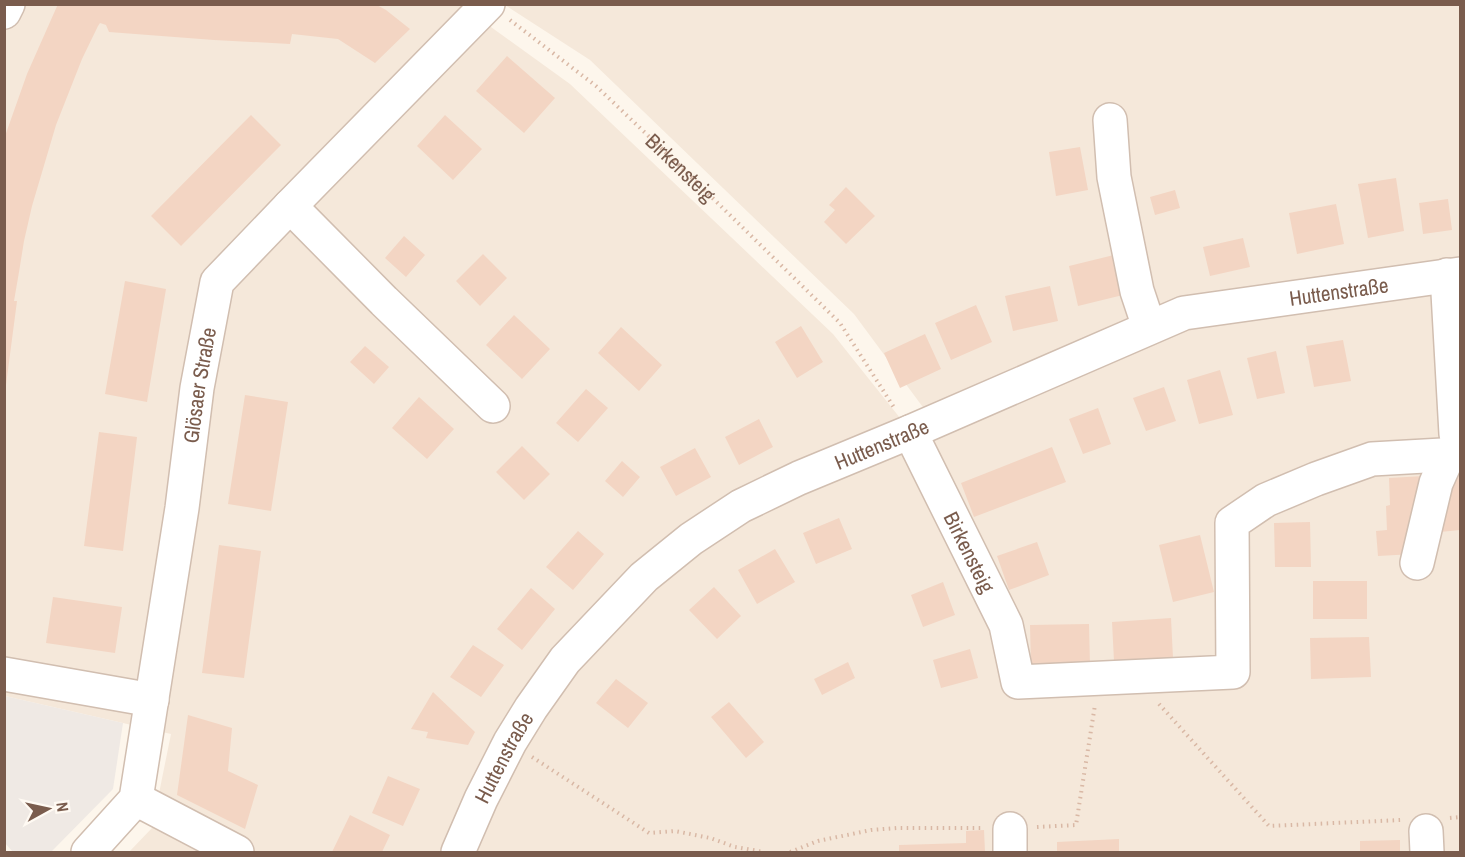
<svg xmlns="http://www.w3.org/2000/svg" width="1465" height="857" viewBox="0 0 1465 857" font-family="'Archivo Narrow',sans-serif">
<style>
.residential{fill:#f5e8da}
.industrial{fill:#efe9e4}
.building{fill:#f3d5c3}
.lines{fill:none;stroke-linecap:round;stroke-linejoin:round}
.minor-casing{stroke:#d1beb0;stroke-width:36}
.path{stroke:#d9b8a5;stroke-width:4;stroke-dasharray:1.5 4.5;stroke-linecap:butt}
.minor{stroke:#fff;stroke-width:33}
.labels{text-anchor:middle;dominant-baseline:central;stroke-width:4.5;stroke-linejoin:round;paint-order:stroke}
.street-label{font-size:21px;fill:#7a5c4d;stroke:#fffaf3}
</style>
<rect width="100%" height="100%" fill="#fdf6ec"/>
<path class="residential" d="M5 5H470L466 9 570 84 833 334 916 438 1187 328 1460 289V852H129L152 828 171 734 5 696Z
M505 5H1460V258L1180 297 925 410 854 314 590 60Z"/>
<path class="industrial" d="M5 696 123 723 113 789 51 852H13L5 843Z"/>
<path class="building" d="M58 4H375L386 10 410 29 375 63 338 39 292 34 290 44 214 40 109 32 106 25 100 23 98 26 82 59 56 125 32 206 24 241 19 272 14 301H17L6 385H4V139L27 74Z
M507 56 555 98 524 133 476 91Z
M251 115 281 145 181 246 151 216Z
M445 115 482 149 453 180 417 146Z
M1080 147 1088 190 1056 196 1049 152Z
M1396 178 1404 231 1368 238 1358 184Z
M846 187 875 216 846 244 824 222 835 210 829 205Z
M1175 190 1180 208 1155 215 1150 197Z
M1448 199 1452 230 1423 234 1419 203Z
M1336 204 1344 244 1297 254 1289 213Z
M404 236 425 255 406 277 385 258Z
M1243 238 1250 267 1210 276 1203 247Z
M483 254 507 278 480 306 456 281Z
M1118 254 1127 294 1078 306 1069 266Z
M125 281 166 289 147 402 105 394Z
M1050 286 1058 321 1013 331 1005 296Z
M976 305 992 342 951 360 935 323Z
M514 315 550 349 522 379 486 345Z
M801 326 823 362 797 378 775 342Z
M621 327 662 365 639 391 598 353Z
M925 334 941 369 900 388 884 353Z
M1343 340 1351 381 1314 387 1306 346Z
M365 346 389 367 374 384 350 362Z
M1276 351 1285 393 1257 399 1247 358Z
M1220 370 1233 415 1199 424 1187 380Z
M1164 387 1176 421 1146 431 1133 398Z
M586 389 608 408 578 442 556 423Z
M245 395 288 402 271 511 228 504Z
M419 397 454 429 427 459 392 428Z
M1098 408 1111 444 1083 454 1069 419Z
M759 419 773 447 739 465 725 437Z
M99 432 137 437 123 551 84 546Z
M522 446 550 474 524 500 496 472Z
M1052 447 1066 482 974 517 961 483Z
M695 448 711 477 676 496 660 467Z
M622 461 640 477 623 497 605 481Z
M1460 468V530L1440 532 1442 511 1447 510 1446 499H1450L1449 490H1452V479Z
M1424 476 1414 554 1378 556 1376 531 1387 530 1386 506 1390 505 1389 478Z
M839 518 852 549 816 564 803 533Z
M1310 522 1311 567H1275L1274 523Z
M578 531 604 554 573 590 546 567Z
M1200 535 1214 592 1173 602 1159 545Z
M1037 542 1049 575 1009 590 997 556Z
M219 545 261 551 244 678 202 673Z
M775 549 795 582 757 604 738 570Z
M1313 581H1367V619H1313Z
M943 582 955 615 923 627 911 595Z
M714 587 741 616 717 639 689 610Z
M531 588 555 609 522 650 497 629Z
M53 597 122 607 115 653 46 643Z
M1171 618 1173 658 1114 661 1112 622Z
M1089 624 1090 666 1031 667 1030 625Z
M1369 637 1371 677 1311 679 1310 638Z
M473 645 504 665 481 697 450 677Z
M970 649 978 678 941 688 933 660Z
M848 662 855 678 822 695 814 679Z
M616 679 648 703 628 728 596 703Z
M433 692 475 732 468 745 426 738 428 732 411 729Z
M729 702 764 742 746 758 711 717Z
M188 715 232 728 228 771 258 785 245 829 177 795Z
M388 776 420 789 403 826 372 813Z
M350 815 390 835 382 852H332Z
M984 830 985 852H899V845L966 843V831Z
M1119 839V852H1057V842Z
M1400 840V852H1360V841Z"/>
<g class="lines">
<defs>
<g id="minor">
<path d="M4 12 8 4"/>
<path d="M1110 120 1114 177 1137 291 1149 327"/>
<path d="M290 206 384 301 493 406"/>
<path d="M1447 275 1456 434"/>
<path id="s2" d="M910 432 1006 625 1018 682 1233 672 1232 523 1266 500 1316 479 1372 459 1460 454"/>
<path d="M1417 563 1436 483 1449 454"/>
<path d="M4 674 152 700"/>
<path d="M136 799 237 852"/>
<path d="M1010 829V852"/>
<path d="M1426 831 1427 852"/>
<path id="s3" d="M88 852 136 799 182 508 197 388 217 282 290 206 488 4"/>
<path id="s4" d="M458 852 481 799 510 742 531 708 565 660 644 577 691 539 741 506 799 478 910 432 1184 313 1460 274"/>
</g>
</defs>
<use href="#minor" class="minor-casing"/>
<g class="path">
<path id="s1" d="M510 20 596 86 682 168 840 323 895 409"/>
<path d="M1159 704 1269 826 1401 820"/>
<path d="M532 757 649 833 675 831 710 838 735 847 764 852"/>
<path d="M1450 818 1460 817"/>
<path d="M1037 827 1076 825 1095 705"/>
<path d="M790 852 818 841 871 830 897 828H984"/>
</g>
<use href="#minor" class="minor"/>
</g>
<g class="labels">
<g class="street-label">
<text stroke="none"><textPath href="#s1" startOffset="226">Birkensteig</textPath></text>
<text stroke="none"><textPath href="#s4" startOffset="1095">Huttenstraße</textPath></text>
<text stroke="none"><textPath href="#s3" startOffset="490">Glösaer Straße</textPath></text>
<text stroke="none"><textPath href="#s4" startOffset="609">Huttenstraße</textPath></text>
<text stroke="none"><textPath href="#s2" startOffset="134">Birkensteig</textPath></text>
<text stroke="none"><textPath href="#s4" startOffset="105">Huttenstraße</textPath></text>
</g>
</g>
<rect width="1465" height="857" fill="none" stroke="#7a5c4d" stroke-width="12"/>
<g transform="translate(48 809) rotate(82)" stroke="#fffaf3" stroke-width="4.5" paint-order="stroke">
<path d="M0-4.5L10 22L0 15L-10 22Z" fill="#7a5c4d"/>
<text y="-9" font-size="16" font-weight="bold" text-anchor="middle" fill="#7a5c4d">N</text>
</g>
</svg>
